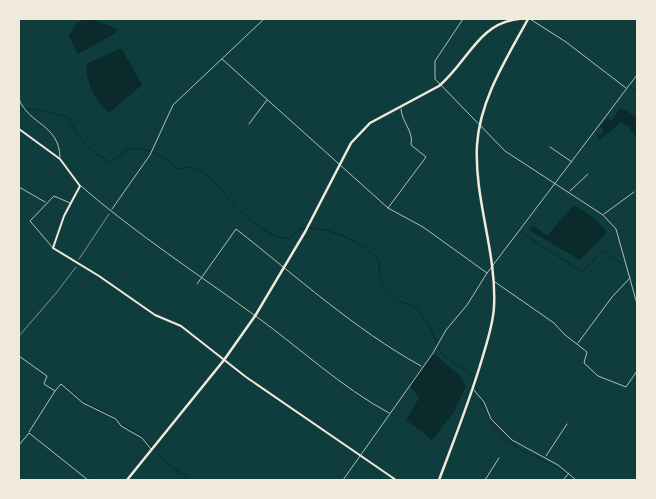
<svg xmlns="http://www.w3.org/2000/svg" width="656" height="499" viewBox="0 0 656 499" font-family="Helvetica,sans-serif">
<style>
.water{fill:#0a2a2b}
.lines{fill:none;stroke-linecap:round;stroke-linejoin:round}
.stream{stroke:#0a2a2b;stroke-width:1}
.path{stroke:#f1e9da;stroke-width:0.5}
.minor{stroke:#b8beb3;stroke-width:1}
.secondary{stroke:#f1e9da;stroke-width:2}
.primary{stroke:#f1e9da;stroke-width:2.5}
.trunk{stroke:#f1e9da;stroke-width:2.5}
</style>
<rect width="100%" height="100%" fill="#0f3d3e"/>
<path class="water" d="M85 19H92L118 29 114 34 78 54 69 36 77 23Z
M119 49H122L142 85 109 113C94 99 87 85 86 64Z
M621 108 637 117V139L629 127 621 122 600 140 595 133 600 135 604 130 600 127 607 118 611 121Z
M576 206 595 219 607 232 580 260 529 230 533 225 547 236 571 208Z
M433 353 460 376 466 386 454 412 432 440 406 420 419 398 409 385Z"/>
<g class="lines">
<path class="stream" d="M631 87 637 91
M19 110 34 109 68 117C77 136 91 154 111 162 116 159 122 152 127 150 145 143 165 159 179 169 182 168 187 167 190 167 206 168 226 197 237 208 250 221 271 238 290 239 293 235 297 230 302 229 324 224 368 244 380 262L379 275 382 283 401 302 413 305 417 309 429 326 442 354 470 374 474 381
M522 233 582 272 602 251 623 264
M62 381 84 402 118 419 125 426 140 435 167 463 190 480
M475 384C484 412 497 438 524 451 543 461 557 464 573 480
M88 478 91 480"/>
<path class="path" d="M79 259 109 214
M19 336 57 292 76 267"/>
<path class="minor" d="M463 19 435 61V79L505 151 603 215 616 229 637 304
M530 19 566 42 626 88
M222 59 388 208 423 227 487 273
M19 99C29 125 59 124 60 157
M249 124 267 100
M550 147 572 162
M81 186C136 234 198 274 257 317 301 349 341 387 389 413
M19 187 45 202
M570 191 588 174
M388 208 426 157 411 145C414 131 402 123 401 109
M112 209 150 155 173 105 264 19
M604 214 634 192
M53 248 30 221 54 196 70 203
M495 282 554 323 564 334 587 352 584 363 598 376 626 387 637 371
M197 284 236 229C296 276 354 329 421 366
M578 343 612 297 630 278
M19 356 47 376 44 384 55 391 61 384 83 403 116 419 121 426 142 438 151 449
M474 390 484 402 491 419 512 440 558 465 576 480
M29 432 55 391
M19 445 29 433 88 480
M546 456 567 424
M343 480 433 353 446 330 467 305 487 273 637 75
M485 480 499 458
M563 480 569 473"/>
<path class="secondary" d="M19 129 60 159 80 186 64 216 53 248 99 276 155 315 181 326 246 377 396 480"/>
<path class="primary" d="M127 480 224 360 255 316 305 232 351 143 370 123 439 86C468 62 478 23 519 19"/>
<path class="trunk" d="M439 480C454 440 470 400 482 359 487 342 493 325 494 307 497 253 474 199 477 145 480 99 507 58 528 19"/>
</g>
<rect width="656" height="499" fill="none" stroke="#f1e9da" stroke-width="40"/>
</svg>
